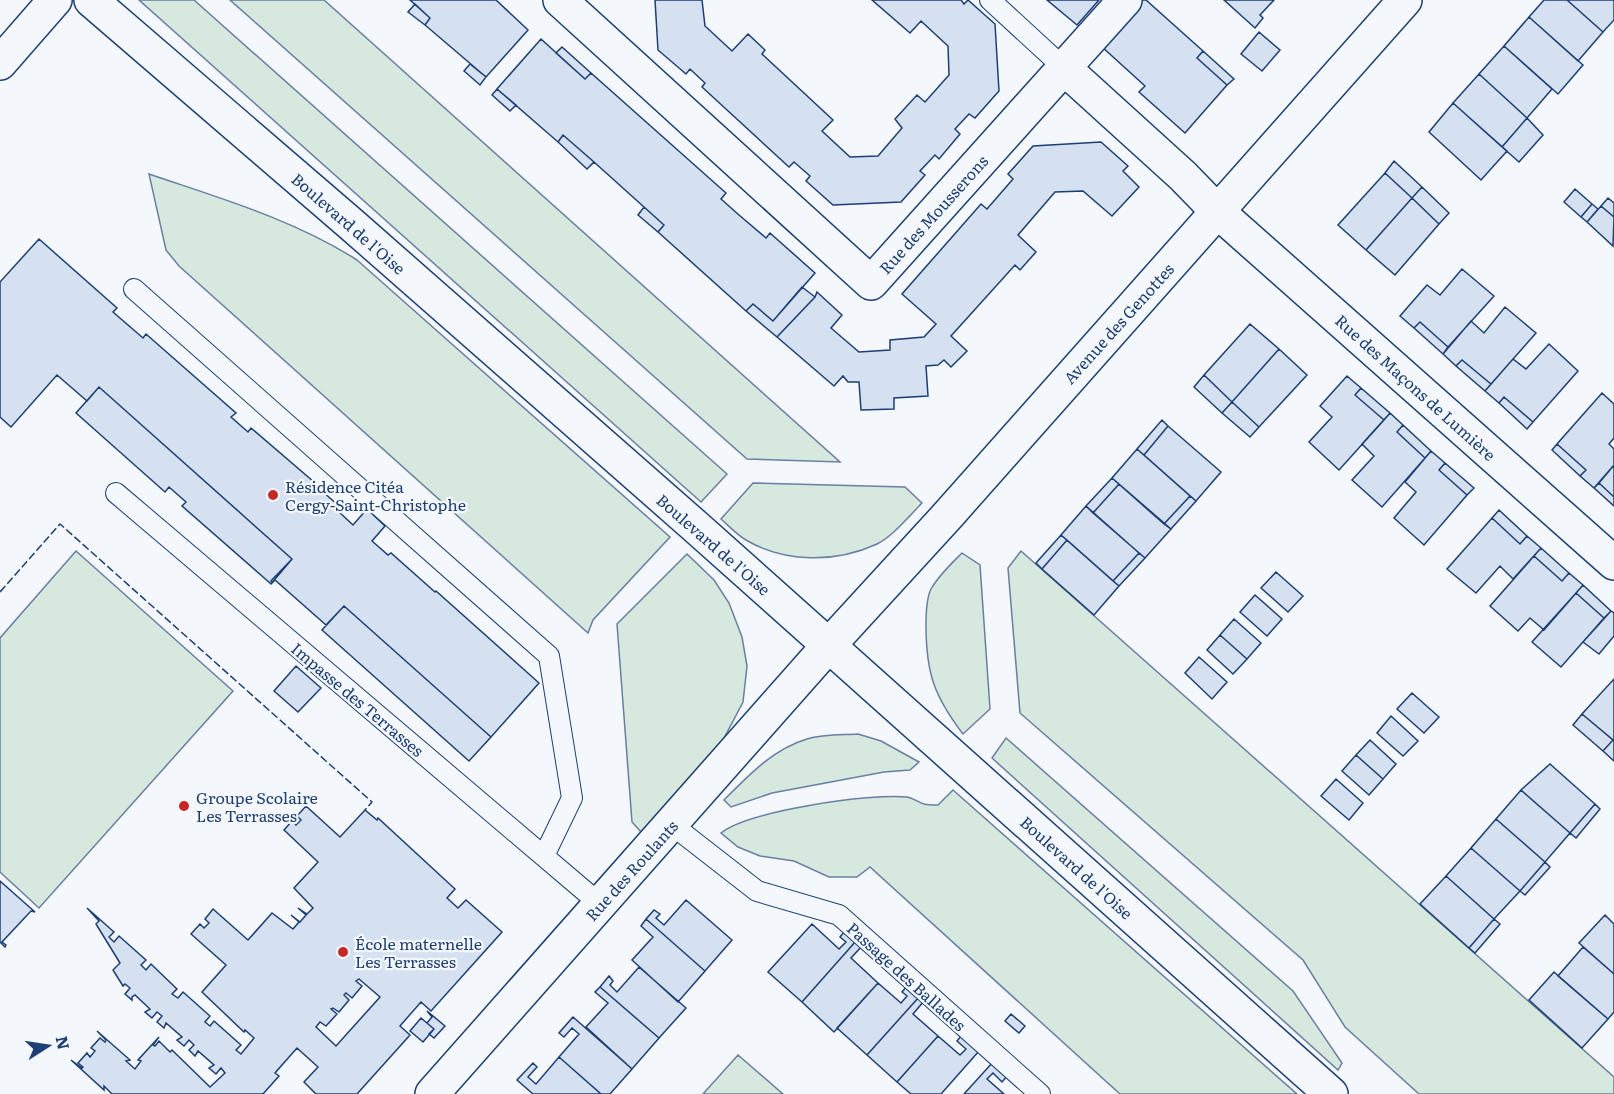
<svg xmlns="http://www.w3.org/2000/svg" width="1614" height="1094" viewBox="0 0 1614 1094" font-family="Literata,serif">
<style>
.green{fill:#d7e8df;stroke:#687fa3;stroke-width:1.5}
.building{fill:#d5e0f0;stroke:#1d3f73;stroke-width:1.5;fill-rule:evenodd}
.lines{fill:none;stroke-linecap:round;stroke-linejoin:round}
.service-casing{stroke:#1d3f73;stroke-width:22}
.minor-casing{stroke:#1d3f73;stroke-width:36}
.tertiary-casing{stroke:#1d3f73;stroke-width:36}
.secondary-casing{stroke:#1d3f73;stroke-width:36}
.service{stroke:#f4f7fb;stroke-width:20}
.minor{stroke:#f4f7fb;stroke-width:33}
.tertiary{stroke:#f4f7fb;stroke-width:33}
.secondary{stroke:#f4f7fb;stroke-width:33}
.fence{stroke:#1d3f73;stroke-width:1.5;stroke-dasharray:8 3;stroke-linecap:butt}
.poi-dot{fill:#c62828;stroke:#f4f7fb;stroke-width:2}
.labels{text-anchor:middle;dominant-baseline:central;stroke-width:4.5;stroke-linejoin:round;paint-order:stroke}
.street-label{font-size:16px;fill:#1d3f73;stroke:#f4f7fb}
.poi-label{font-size:16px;fill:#1d3f73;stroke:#f4f7fb;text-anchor:start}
</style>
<rect width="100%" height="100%" fill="#f4f7fb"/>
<path class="green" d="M139 0H194L727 474 701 502Z
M230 0H324L840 462 747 459Z
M149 174C219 198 293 219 357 260L670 537 593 620 588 633 179 266 166 250Z
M753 483 905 487 922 503C910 515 892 537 877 544 836 563 785 563 746 540 737 535 729 526 721 519Z
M76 551 233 691 39 908 0 872V638Z
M1021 551 1614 1077V1094H1419L1345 1027 1303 960 1020 713 1008 568Z
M962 553 980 565 990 709 963 734C934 696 926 673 926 625 926 614 926 599 931 589 939 575 951 564 962 553Z
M687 554 714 580 729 603 742 637 747 666 743 702 723 740 642 833 632 822 617 624Z
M858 734 881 741 919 762 910 770 884 772 772 793 731 807 724 800C748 776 773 749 807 739 823 734 841 735 858 734Z
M1006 738 1293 991 1342 1063 1338 1070 992 758Z
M953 790 1297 1094H1120L870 867 857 877H829L794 861 760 856 738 847 721 833C748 811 871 793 907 797 913 798 918 802 924 804 928 805 934 805 938 805Z
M738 1055 783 1094H703Z"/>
<path class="building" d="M410 0H496L528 30 486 77 425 25 430 18Z
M655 0H702L705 26 732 51 748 34 765 50 762 54 833 120 822 131 850 157 878 156 902 128 895 119 917 95 925 102 949 75 948 46 921 21 910 33 872 0H961L964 4 968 0 995 24 999 91 975 118 969 114 955 129 960 134 939 159 935 155 920 171 925 175 901 202 833 205 806 181 810 176 794 162 789 167 702 87 705 83 690 69 686 74 658 50Z
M1047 0H1099L1077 25Z
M1142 0H1146L1203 51 1197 58 1227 85 1185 133 1139 92 1145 86 1101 46Z
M1224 0H1274L1260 15 1263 18 1255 28Z
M1544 0H1567L1603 32 1578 61 1529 17Z
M1567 0H1614V20L1603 32Z
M415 4 430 18 425 25 408 12Z
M1529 17 1583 65 1558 94 1504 46Z
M1259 32 1280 50 1262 71 1241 54Z
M541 39 585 79 591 73 726 193 721 199 739 215 766 238 770 233 815 273 773 321 753 304 746 311 658 232 664 225 594 162 563 135 558 142 497 89Z
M1504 46 1552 89 1527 118 1479 74Z
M562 47 591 73 585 79 556 53Z
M1203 51 1234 79 1227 85 1197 58Z
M470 64 486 77 480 85 464 71Z
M1479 74 1527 118 1502 147 1453 103Z
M497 89 516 105 510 111 492 95Z
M1453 103 1507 151 1481 180 1429 132Z
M1527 118 1543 135 1519 162 1502 147Z
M563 135 594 162 587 169 558 142Z
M1101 142 1128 166 1123 171 1139 187 1112 216 1083 191 1055 192 1018 235 1036 252 1020 270 1015 265 951 336 967 351 951 367 944 360 938 365 926 366 928 396 894 398V409L861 410 859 382H848L843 376 834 386 777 337 815 297 817 292 842 315 831 328 859 352 890 350V340L924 337 936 324 902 294 981 204 987 209 1013 179 1008 174 1033 146Z
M1394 161 1422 187 1412 198 1385 173Z
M1385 173 1412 198 1366 250 1338 225Z
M1422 187 1449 213 1439 224 1412 198Z
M1575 189 1592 204 1581 217 1564 202Z
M1412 198 1439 224 1395 275 1366 250Z
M1608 198 1614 203V217L1601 206Z
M1592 204 1598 209 1587 222 1581 217Z
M1601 206 1614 217 1613 246 1587 222Z
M644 207 664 225 658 232 638 215Z
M39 239 117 308 113 312 143 338 146 334 236 413 231 417 248 432 251 428 314 482 313 483 340 507 337 510 353 525 367 509 385 526 372 541 388 555 391 553 435 592 436 591 539 683 491 737 344 606 326 625 275 580 272 583 271 581 292 559 99 387 87 401 57 375 11 427 0 417V282Z
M1462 269 1494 296 1448 347 1420 322 1414 328 1400 316 1427 285 1440 295Z
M802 287 815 297 777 337 746 311 753 304 773 321Z
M1505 307 1536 333 1491 384 1462 360 1456 366 1443 354 1471 321 1484 333Z
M1420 322 1448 347 1443 354 1414 328Z
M1250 324 1279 349 1232 402 1204 375Z
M1549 344 1578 371 1533 422 1504 397 1499 403 1485 391 1513 359 1526 369Z
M1279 349 1307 375 1259 427 1232 402Z
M1462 360 1491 384 1485 391 1456 366Z
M1204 375 1232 402 1222 413 1194 387Z
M1347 376 1361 388 1355 395 1384 420 1339 470 1309 442 1332 417 1320 406Z
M99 387 292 559 271 584 182 506 186 502 169 487 165 492 76 413Z
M1361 388 1390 413 1384 420 1355 395Z
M1602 393 1614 404V438L1609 444 1614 449V465L1594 488 1580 476 1586 470 1557 444Z
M1504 397 1533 422 1527 429 1499 403Z
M1232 402 1259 427 1250 437 1222 413Z
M1390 413 1403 425 1397 432 1425 458 1382 507 1352 480 1374 456 1362 444Z
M1162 420 1168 426 1144 455 1137 449Z
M1403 425 1431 451 1425 458 1397 432Z
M1168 426 1221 472 1196 501 1144 455Z
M1557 444 1586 470 1580 476 1552 450Z
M1137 449 1190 496 1164 524 1112 478Z
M1431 451 1445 463 1439 470 1467 495 1424 545 1394 518 1416 492 1405 482Z
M1445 463 1474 488 1467 495 1439 470Z
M1614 465V497L1599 483Z
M1112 478 1119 484 1093 513 1086 506Z
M1599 483 1614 497V506L1594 488Z
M1119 484 1171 529 1145 558 1093 513Z
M1190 496 1196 501 1171 529 1164 524Z
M1086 506 1139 553 1113 581 1061 535Z
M1499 510 1527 536 1520 544 1492 518Z
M1492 518 1520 544 1527 536 1541 548 1513 579 1500 566 1476 593 1447 569Z
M1061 535 1067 540 1042 569 1036 563Z
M1067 540 1119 586 1094 615 1042 569Z
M1541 548 1569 573 1562 581 1534 556Z
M1139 553 1145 558 1119 586 1113 581Z
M1534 556 1562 581 1569 573 1583 585 1544 630 1530 618 1518 631 1490 606Z
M1276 572 1303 596 1288 612 1261 588Z
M1583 585 1611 611 1604 618 1576 593Z
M1576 593 1604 618 1561 667 1532 642Z
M1255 595 1282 619 1267 636 1240 612Z
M344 606 491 737 469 761 322 630Z
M1611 611 1614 613V636L1599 654 1583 642Z
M1234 619 1261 643 1247 659 1220 635Z
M1220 635 1247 659 1233 674 1207 650Z
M1199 657 1227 682 1212 699 1185 673Z
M296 666 321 688 298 712 274 691Z
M1614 679V740H1613L1582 714Z
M1412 693 1439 717 1424 733 1397 709Z
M1582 714 1613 740 1603 751 1573 725Z
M1391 716 1418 741 1403 756 1377 733Z
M1370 740 1396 764 1383 779 1356 755Z
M1613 740 1614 741V761L1603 751Z
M1356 755 1383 779 1369 795 1342 771Z
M1550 764 1595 804 1570 833 1521 790Z
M1336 779 1363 803 1349 820 1321 796Z
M1521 790 1570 833 1545 862 1496 819Z
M1595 804 1600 809 1576 838 1570 833Z
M306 806 340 837 365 810 377 820 378 818 455 889 447 898 458 908 466 900 502 932 431 1011 421 1002 400 1026 410 1035 357 1094H316L304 1082 318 1067 297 1048 275 1073 279 1076 263 1094H112L104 1086V1090L71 1060 82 1068 83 1067 78 1063 87 1053 90 1057 95 1051 91 1048 100 1038 105 1042 106 1040 97 1031 130 1060 126 1061 135 1069 141 1061 138 1060 159 1037 153 1045 155 1046 159 1041 170 1052 172 1050 210 1087 225 1073 221 1068 216 1074 209 1068 214 1065 198 1051 195 1056 189 1050 194 1045 189 1040 184 1046 177 1040 182 1037 166 1023 164 1028 157 1022 162 1016 157 1012 152 1018 145 1012 150 1009 135 995 132 997V1000L125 994 130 988 125 984 123 986 113 970 120 963 96 924 99 921 87 908 114 932 109 937 114 942 119 936 146 960 141 965 146 970 151 964 177 989 172 994 178 998 183 992 210 1016 205 1022 210 1026 214 1021 241 1045 236 1050 241 1054 254 1038 245 1030 244 1032 202 992 226 965 191 934 200 924 204 928 209 923 205 919 213 909 248 940 272 913 293 929 299 922 291 915 300 922 306 915 298 908 307 914 313 908 294 888 318 862 284 830 292 821 296 825 301 820 297 816ZM359 979 380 997 336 1046 316 1027 320 1022 326 1026 337 1014 331 1009 333 1008 339 1012 349 1000 344 995 346 993 352 998 362 986 356 981Z
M1496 819 1545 862 1520 891 1471 848Z
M1471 848 1520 891 1494 919 1446 876Z
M1545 862 1550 867 1525 895 1520 891Z
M1446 876 1494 919 1469 948 1420 904Z
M0 881 35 912 31 911 2 942 6 945 5 947 0 942Z
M686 900 732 940 705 971 646 919 654 910 660 914 656 918 664 925Z
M1605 915 1614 924V974L1579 943Z
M646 919 705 971 678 1002 632 960 653 937 641 926Z
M1494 919 1500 924 1475 953 1469 948Z
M812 924 839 949 846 942 840 937 845 931 856 941 802 1002 768 972Z
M856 941 862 946 851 958 878 983 834 1032 802 1002Z
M1583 947 1614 974V1012L1608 1019 1558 976Z
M639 967 686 1008 659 1038 600 987 609 976 613 981 610 985 617 992Z
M1554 972 1608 1019 1582 1048 1529 1000Z
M878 983 901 1003 907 996 902 992 907 986 919 997 867 1055 837 1028Z
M600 987 659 1038 632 1069 586 1027 608 1003 595 992Z
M919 997 924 1001 913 1014 938 1036 897 1082 867 1055Z
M427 1011 445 1026 434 1038 429 1034 434 1029 427 1023 432 1017Z
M1011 1014 1025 1026 1019 1033 1005 1021Z
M573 1017 632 1069 610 1094H601L559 1057 579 1034 572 1028 564 1037 559 1033Z
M421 1018 434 1029 423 1042 410 1031Z
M962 1035 979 1051 941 1094H911L897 1082 938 1036 960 1055 966 1049 957 1041Z
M559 1057 601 1094H533L517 1080 533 1063 537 1067 528 1077 536 1084Z
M993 1062 1008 1075 1002 1082 993 1073 987 1079 1004 1094H964Z"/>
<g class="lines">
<defs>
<path id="service" d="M990 0 1064 68
M134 289 549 656 572 798 544 856
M116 493 600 904
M671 824 757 891 839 915 1040 1094"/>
<path id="minor" d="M560 0 871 283 1064 68 1183 176 1217 211 1614 563
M0 63 55 0
M1064 68 1125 0
M432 1094 829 645"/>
<path id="tertiary" d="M829 645 949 514 1405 0"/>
<path id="secondary" d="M91 0 351 224 696 527 1331 1094"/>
</defs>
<use href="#service" class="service-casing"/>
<use href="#minor" class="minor-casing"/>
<use href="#tertiary" class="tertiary-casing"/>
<use href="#secondary" class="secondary-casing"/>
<use href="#service" class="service"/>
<use href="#minor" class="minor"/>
<use href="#tertiary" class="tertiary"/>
<use href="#secondary" class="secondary"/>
<path class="fence" d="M0 592 60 524 372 802 365 810"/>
</g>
<g class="poi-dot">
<circle cx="273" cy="495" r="6"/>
<circle cx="184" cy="806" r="6"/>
<circle cx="343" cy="952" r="6"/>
</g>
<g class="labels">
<g class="street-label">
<text transform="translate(933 214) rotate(-48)">Rue des Mousserons</text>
<text transform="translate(349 223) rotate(41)">Boulevard de l'Oise</text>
<text transform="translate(1118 323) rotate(-48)">Avenue des Genottes</text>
<text transform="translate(1416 387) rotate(42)">Rue des Maçons de Lumière</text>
<text transform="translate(714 544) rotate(41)">Boulevard de l'Oise</text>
<text transform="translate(358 699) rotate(40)">Impasse des Terrasses</text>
<text transform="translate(1077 867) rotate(42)">Boulevard de l'Oise</text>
<text transform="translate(631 870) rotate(-48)">Rue des Roulants</text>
<text transform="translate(907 976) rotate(42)">Passage des Ballades</text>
</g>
<g class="poi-label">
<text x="285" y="486">Résidence Citéa<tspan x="285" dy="18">Cergy-Saint-Christophe</tspan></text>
<text x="196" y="797">Groupe Scolaire<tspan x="196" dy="18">Les Terrasses</tspan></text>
<text x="355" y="943">École maternelle<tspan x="355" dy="18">Les Terrasses</tspan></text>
</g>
</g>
<g transform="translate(48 1046) rotate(78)" stroke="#f4f7fb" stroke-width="4.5" paint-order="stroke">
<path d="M0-4.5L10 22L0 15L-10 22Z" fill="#1d3f73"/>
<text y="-9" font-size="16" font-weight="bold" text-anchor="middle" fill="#1d3f73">N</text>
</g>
</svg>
